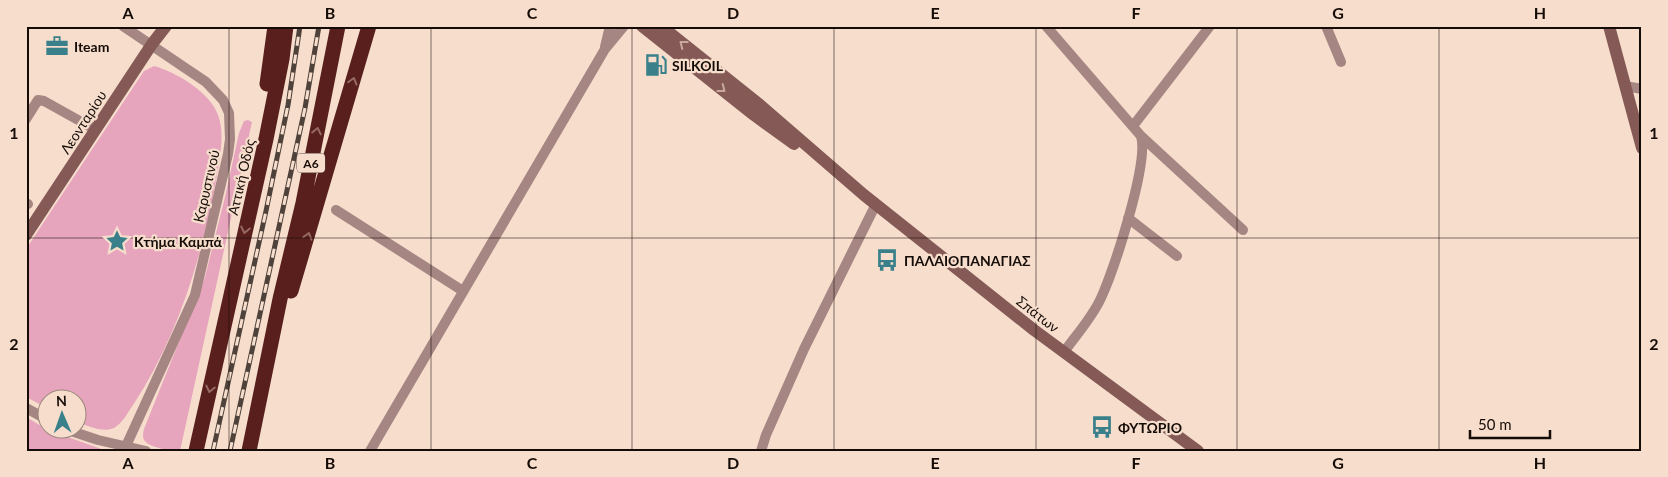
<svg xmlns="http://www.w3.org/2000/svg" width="1668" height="477" viewBox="0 0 1668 477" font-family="Lato,sans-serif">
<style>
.green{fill:#e7a5bd}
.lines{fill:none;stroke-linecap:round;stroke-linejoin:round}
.street{stroke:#a58683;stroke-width:10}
.secondary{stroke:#855a56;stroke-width:12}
.highway{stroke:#581f1c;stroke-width:15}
.rail-casing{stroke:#4f423a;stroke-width:5}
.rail{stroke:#f6ddcc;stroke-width:3;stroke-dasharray:9;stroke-linecap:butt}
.oneway{stroke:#c9a99d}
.oneway2{stroke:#976b62}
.grid{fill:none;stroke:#150c07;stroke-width:1;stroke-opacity:0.55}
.labels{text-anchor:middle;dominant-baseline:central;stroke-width:4.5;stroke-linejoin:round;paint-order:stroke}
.shield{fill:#f6ddcc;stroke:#584b42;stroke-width:1}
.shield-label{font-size:12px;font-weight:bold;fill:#150c07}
.poi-label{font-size:14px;font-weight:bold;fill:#150c07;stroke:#f6ddcc;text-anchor:start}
.street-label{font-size:14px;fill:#150c07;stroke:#f6ddcc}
.neatline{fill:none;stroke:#150c07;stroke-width:2}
.grid-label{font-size:16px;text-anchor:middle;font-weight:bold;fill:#150c07}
</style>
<rect width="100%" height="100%" fill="#f6ddcc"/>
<path class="green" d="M154 66C176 72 210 92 218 115 225 133 220 156 217 175 203 254 178 337 133 405 128 412 123 423 114 428 102 433 88 426 78 422V400H48L47 408 26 397V249L144 71Z
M248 120 252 122 180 451C173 451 150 448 145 441 142 438 143 433 144 429L205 277 225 197 239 133 244 121Z
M26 417 48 430 107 451H26Z"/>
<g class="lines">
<path class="street" d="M123 26 206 82 223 100 229 113 230 139 228 154 195 295 126 446
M1046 26 1141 136 1243 230
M1326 26 1341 62
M605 47 610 26
M1625 86 1642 89
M26 119 38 100 44 101 96 130
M1133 126 1210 26
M26 203 28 204
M336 210 463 291
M1128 218 1177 256
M1064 352C1076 335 1092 318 1101 298 1114 270 1149 163 1141 136
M26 408 48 420
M68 430 98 440 146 451
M370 451 605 49 624 26
M761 451 766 435 804 349 876 204"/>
<path class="secondary" d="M642 26 754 115 794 144
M661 26 760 105 864 195 1034 330 1198 451
M1609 26 1642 148
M26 235 152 44 166 26"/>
<path class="highway" d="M267 84 275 26
M291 291 369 26
M196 451 266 139 282 59 286 26
M249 451 280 299 303 203 338 26"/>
<defs>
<path id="rail" d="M213 451 266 211 288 105 300 26
M230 451 305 108 319 26"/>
</defs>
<use href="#rail" class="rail-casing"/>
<use href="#rail" class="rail"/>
</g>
<defs><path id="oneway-chevron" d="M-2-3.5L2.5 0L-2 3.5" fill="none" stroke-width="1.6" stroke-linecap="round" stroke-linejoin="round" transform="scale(1.25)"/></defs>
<g class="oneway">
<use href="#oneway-chevron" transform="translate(683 44) rotate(-142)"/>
<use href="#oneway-chevron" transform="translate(722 89) rotate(38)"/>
</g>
<g class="oneway2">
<use href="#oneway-chevron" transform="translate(353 81) rotate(-74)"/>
<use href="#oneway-chevron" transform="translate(317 131) rotate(-78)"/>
<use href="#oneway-chevron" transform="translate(245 230) rotate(102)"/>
<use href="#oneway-chevron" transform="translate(308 236) rotate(-74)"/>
<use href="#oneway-chevron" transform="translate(210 389) rotate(103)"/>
</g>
<path class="grid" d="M229 26V451M431 26V451M632 26V451M834 26V451M1036 26V451M1237 26V451M1439 26V451M26 238H1642"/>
<defs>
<symbol id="office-bare" viewBox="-9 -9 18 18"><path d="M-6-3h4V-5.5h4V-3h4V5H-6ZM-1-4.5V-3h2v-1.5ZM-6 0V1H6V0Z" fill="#39808b" stroke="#f6ddcc" stroke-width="2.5" paint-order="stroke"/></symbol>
<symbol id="fuel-bare" viewBox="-9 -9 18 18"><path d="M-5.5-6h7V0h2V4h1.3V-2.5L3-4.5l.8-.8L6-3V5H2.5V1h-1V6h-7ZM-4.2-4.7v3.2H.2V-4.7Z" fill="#39808b" stroke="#f6ddcc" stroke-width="2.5" paint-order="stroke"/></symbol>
<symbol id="sight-bare" viewBox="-9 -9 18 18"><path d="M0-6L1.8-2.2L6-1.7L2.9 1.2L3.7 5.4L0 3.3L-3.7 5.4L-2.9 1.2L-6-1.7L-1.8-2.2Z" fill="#39808b" stroke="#f6ddcc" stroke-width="2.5" paint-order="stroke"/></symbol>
<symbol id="bus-bare" viewBox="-9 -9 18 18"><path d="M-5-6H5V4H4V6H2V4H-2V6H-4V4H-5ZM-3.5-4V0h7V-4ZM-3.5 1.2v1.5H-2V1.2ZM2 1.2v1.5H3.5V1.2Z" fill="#39808b" stroke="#f6ddcc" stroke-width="2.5" paint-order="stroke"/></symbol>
</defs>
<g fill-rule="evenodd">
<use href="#office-bare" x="41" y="30" width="32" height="32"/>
<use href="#fuel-bare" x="640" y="49" width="32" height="32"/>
<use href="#sight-bare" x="101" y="225" width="32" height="32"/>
<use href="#bus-bare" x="871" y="244" width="32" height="32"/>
<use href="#bus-bare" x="1086" y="411" width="32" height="32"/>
</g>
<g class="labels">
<rect class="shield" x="297" y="153.5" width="28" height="19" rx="4"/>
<g class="shield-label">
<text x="311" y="163">Α6</text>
</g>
<g class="poi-label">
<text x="74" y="46">Iteam</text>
<text x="672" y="65">SILKOIL</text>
<text x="134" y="241">Kτήμα Καμπά</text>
<text x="904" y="260">ΠΑΛΑΙΟΠΑΝΑΓΙΑΣ</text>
<text x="1118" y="427">ΦΥΤΩΡΙΟ</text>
</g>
<g class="street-label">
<text transform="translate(83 122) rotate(-57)">Λεονταρίου</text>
<text transform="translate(241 177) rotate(-77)">Αττική Οδός</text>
<text transform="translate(206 186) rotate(-77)">Καρυστινού</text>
<text transform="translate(1038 314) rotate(38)">Σπάτων</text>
</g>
</g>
<rect width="1668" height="477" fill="none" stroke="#f6ddcc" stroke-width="55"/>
<g transform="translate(62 414) rotate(358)"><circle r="24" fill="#f6ddcc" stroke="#9c897d"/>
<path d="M0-4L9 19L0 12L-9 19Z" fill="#39808b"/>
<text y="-8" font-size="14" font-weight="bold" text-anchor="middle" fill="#150c07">N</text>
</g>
<path d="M1470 430v8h80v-8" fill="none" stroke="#150c07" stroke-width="2.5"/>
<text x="1478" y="430" font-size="15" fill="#150c07" stroke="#f6ddcc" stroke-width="4" paint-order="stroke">50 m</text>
<rect x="28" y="28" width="1612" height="422" class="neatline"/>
<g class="grid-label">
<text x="128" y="19">A</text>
<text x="330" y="19">B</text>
<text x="532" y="19">C</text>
<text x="733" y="19">D</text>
<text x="935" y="19">E</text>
<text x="1136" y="19">F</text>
<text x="1338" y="19">G</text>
<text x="1540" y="19">H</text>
<text x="14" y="139">1</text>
<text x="1654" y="139">1</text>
<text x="14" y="350">2</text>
<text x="1654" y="350">2</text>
<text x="128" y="469">A</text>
<text x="330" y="469">B</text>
<text x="532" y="469">C</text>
<text x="733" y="469">D</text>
<text x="935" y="469">E</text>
<text x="1136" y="469">F</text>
<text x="1338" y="469">G</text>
<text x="1540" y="469">H</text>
</g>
</svg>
